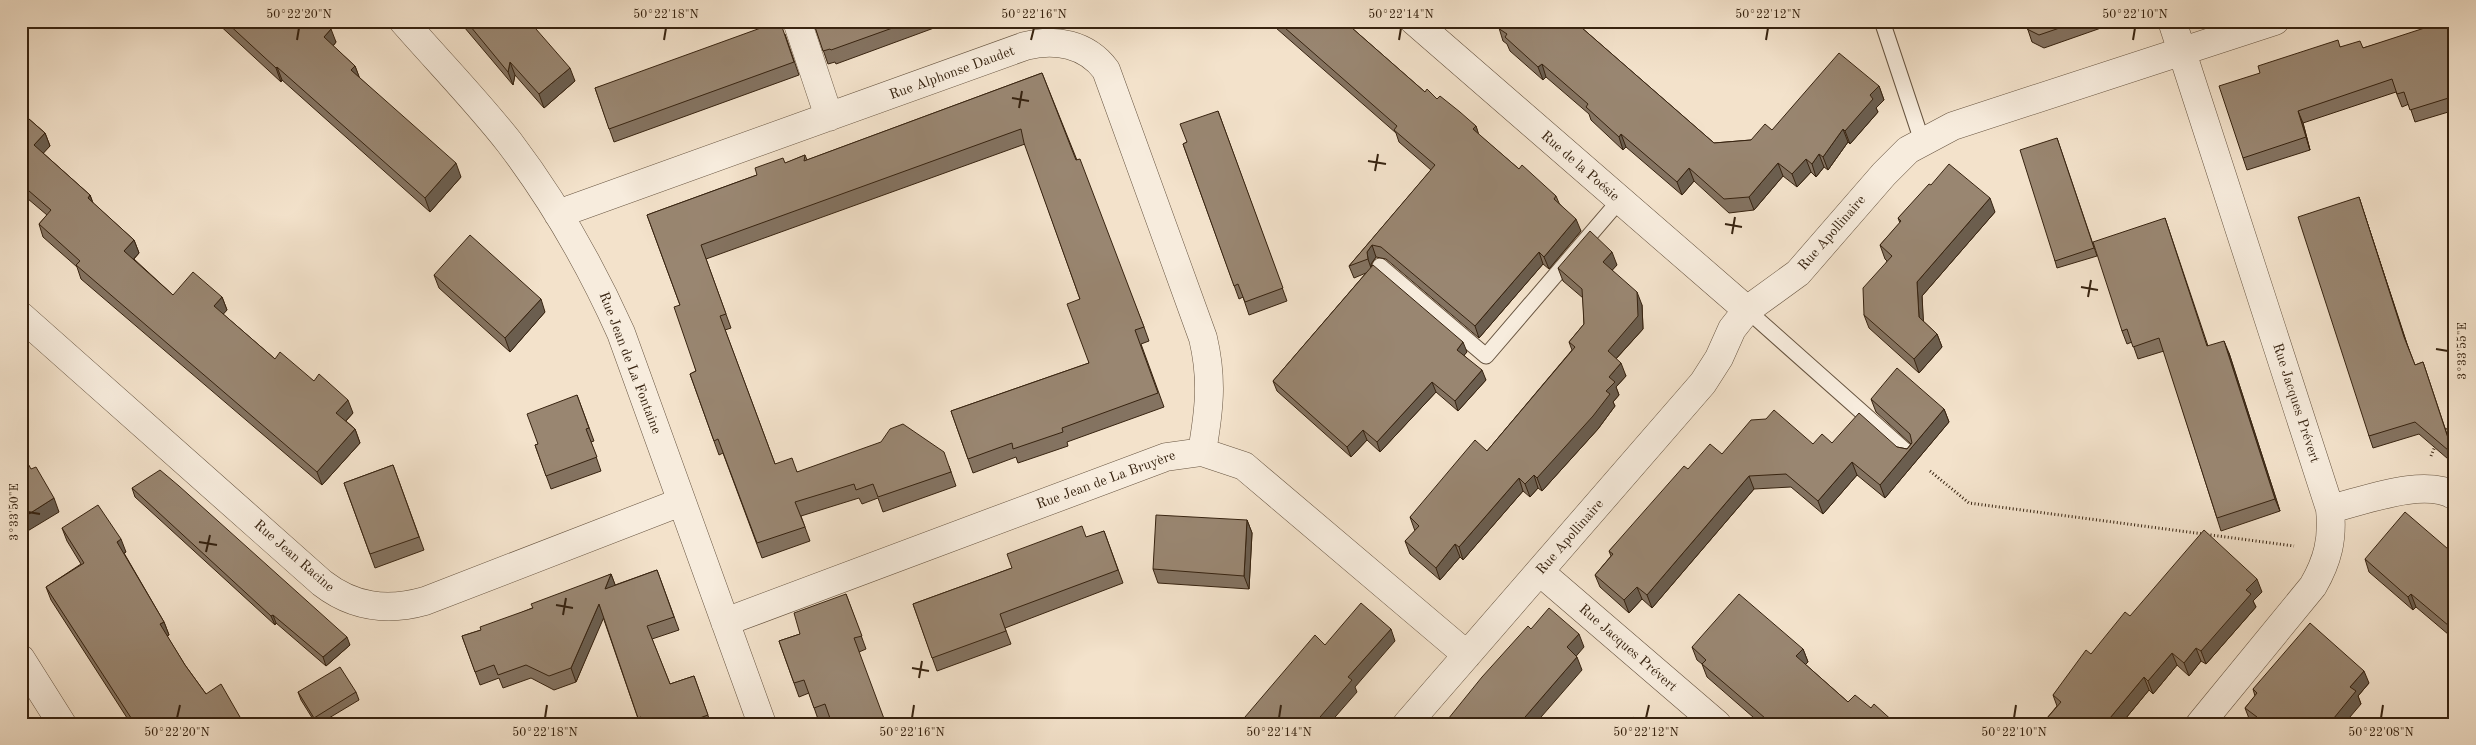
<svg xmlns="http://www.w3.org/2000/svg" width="2476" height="745" viewBox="0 0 2476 745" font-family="'Old Standard TT',serif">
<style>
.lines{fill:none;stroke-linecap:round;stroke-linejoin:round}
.lane-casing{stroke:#66533f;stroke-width:17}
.street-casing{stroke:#66533f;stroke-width:29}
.path{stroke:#372310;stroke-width:3;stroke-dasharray:1 2.5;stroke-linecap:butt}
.lane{stroke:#f7ecdd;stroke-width:15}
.street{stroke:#f7ecdd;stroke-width:28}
.wall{fill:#847361;stroke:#372310}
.shaded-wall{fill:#6b5e4f;stroke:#372310}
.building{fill:#998671;stroke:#372310}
.ticks{fill:none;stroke:#372310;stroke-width:2}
.labels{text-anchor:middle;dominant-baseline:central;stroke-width:4.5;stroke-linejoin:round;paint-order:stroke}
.street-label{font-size:14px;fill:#372310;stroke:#f7ecdd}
.neatline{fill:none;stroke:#372310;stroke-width:2}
.ticks-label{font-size:12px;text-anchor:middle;fill:#372310}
</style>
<rect width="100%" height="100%" fill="#f3e2cb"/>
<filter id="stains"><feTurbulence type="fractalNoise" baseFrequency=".004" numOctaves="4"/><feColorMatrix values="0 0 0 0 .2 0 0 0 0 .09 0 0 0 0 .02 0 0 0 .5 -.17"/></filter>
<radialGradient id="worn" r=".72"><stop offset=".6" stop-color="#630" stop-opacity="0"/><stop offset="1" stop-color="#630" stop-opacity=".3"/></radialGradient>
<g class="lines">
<defs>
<path id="lane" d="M1882 21 1922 141
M1380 266 1486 356 1619 201
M1747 310 1908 453"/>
<path id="street" d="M403 21C438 61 476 100 509 142 553 200 591 266 621 333L762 724
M797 21 829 117
M1414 21 1747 310
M2172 21 2330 509C2333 539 2328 560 2313 586L2200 724
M558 214 1025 46C1055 38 1087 44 1106 70L1203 338C1213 380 1209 411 1202 452
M21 316 322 583C353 607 386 612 425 601L681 502
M2330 509C2364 501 2424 477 2455 496
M1540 572 1717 724
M725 622 1166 457 1202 452 1244 466 1467 655
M21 659 62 724
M1407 724 1703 383 1719 358 1732 329 1747 310 1798 273 1884 174 1908 150 1953 126 2275 21"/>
</defs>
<use href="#lane" class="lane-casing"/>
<use href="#street" class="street-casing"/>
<path class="path" d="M2444 432 2455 420
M2431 456 2436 444
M1930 471 1969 503 2294 546"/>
<use href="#lane" class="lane"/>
<use href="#street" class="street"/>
</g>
<path class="wall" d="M215 21H323L336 42 333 46 355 66 359 77 461 177 430 212 282 80 281 82Z
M459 21H529L575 81 544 108 515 75 513 85Z
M813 21H953L836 64 835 62 828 64Z
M1268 21H1344L1425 92 1437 99 1476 126 1478 134 1519 169 1556 196 1559 203 1581 231 1549 269 1543 264 1479 338 1386 259 1376 257 1371 264 1372 267 1467 352 1464 355 1486 380 1458 411 1436 392 1380 452 1367 440 1351 457 1277 391 1273 381 1366 273 1354 278 1349 266 1431 170 1399 142 1396 133Z
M1491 21H1574L1714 143 1751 140 1772 130 1879 86 1884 100 1876 108 1878 112 1850 144 1848 142 1828 170 1824 167 1816 177 1811 172 1797 187 1783 176 1754 210 1729 213 1694 181 1682 195 1626 147 1623 150 1591 120 1589 114 1546 77 1543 80 1510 51 1507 44 1503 41 1499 28Z
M2025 21H2099L2101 28 2044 48 2032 42Z
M2455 21V110L2415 122 2409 104 2402 107 2396 92 2303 123 2310 150 2247 170 2243 158 2340 47 2363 48Z
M785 34 799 75 614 142 595 88Z
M1042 73 1144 327 1149 341 1141 344 1164 407 1067 442 1068 446 1018 463 1016 457 973 473 951 411 1089 363 1080 299 1025 144 706 259 731 328 725 330 775 464 797 472 949 466 956 486 883 512 878 498 862 504 859 498 801 516 810 541 762 558 723 453 719 455 690 374 696 371 680 305 647 215 757 175 805 155 807 160Z
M1218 111 1287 301 1249 315 1243 297 1239 299 1183 144 1187 142Z
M21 112 45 133 50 146 43 153 90 195 93 203 134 240 139 253 134 259 173 295 222 297 227 310 223 314 275 359 314 381 353 413 346 421 355 429 360 443 322 485 81 279 77 267 43 237 39 224 47 215 21 193Z
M2057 138 2097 256 2057 268 2055 261Z
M1931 185 1995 212 1922 296 1923 321 1937 334 1942 347 1919 373 1869 328 1864 315 1887 261 1885 259 1880 245 1900 223 1898 218Z
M2363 210 2407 344 2415 365 2423 362 2448 437 2455 429V465L2419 434 2373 448 2369 436Z
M2165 218 2208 346 2229 353 2280 511 2221 531 2164 351 2138 359 2132 342 2127 344 2122 331Z
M1617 265 1612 270 1642 305 1643 329 1616 359 1626 376 1616 387 1619 395 1613 402 1615 406 1598 429 1542 491 1538 488 1530 497 1523 491 1463 560 1460 557 1440 580 1410 554 1405 541 1415 531 1410 517 1487 451 1572 350 1569 342 1584 324 1583 298 1563 281 1558 268Z
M434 275 545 312 510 352 439 288Z
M577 395 594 441 591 442 601 471 551 489 535 445 538 444Z
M1871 399 1944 409 1949 422 1885 498 1857 475 1823 514 1791 487 1754 489 1652 608 1642 599 1629 613 1600 587 1595 575 1611 556 1609 551 1688 469 1722 454 1813 444 1832 443 1897 447 1907 449 1911 444 1876 412Z
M393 465 424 550 375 568 344 483Z
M132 488 350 645 326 666 276 623 275 625 135 497Z
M1247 520 1252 533 1249 589 1158 583 1153 569Z
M62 528 126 552 124 553 164 622 169 635 167 636 185 665 206 694 244 724H131L51 600 46 587 81 564 67 541Z
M1104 531 1123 583 1005 628 1011 644 937 671 913 604 1012 568Z
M2455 555V640L2416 607 2413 610 2369 572 2365 559Z
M657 570 679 630 652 639 670 684 694 676 711 724H640L603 617 576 682 554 690 531 678 503 688 499 678 480 685 462 636 481 630 611 574 615 585Z
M2262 592 2253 601 2256 607 2206 664 2201 661 2189 676 2177 665 2153 694 2149 690 2121 724H2042L2057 706 2053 695 2091 654 2130 616Z
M846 594 866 649 859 652 830 718 819 722 809 693 799 697 779 641 800 634Z
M1692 647 1803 649 1808 662 1805 664 1848 702 1871 708 1896 724H1761L1707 677 1702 664 1697 660Z
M2369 683 2358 696 2361 704 2252 722 2250 721 2245 708 2255 696 2253 689Z
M298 692H356L359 700 319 724H316L301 700Z"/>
<path class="shaded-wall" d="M331 29 336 42 329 51 324 37Z
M510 62 515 75 513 85 508 72Z
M1542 64 1546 77 1543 80 1538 67Z
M355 66 360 79 351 70Z
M277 67 282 80 281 82 276 68Z
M570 68 575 81 544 108 539 94Z
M1879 86 1884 100 1876 108 1878 112 1850 144 1845 131 1870 95Z
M2298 111 2303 123 2310 150Z
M1476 126 1480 138 1473 129Z
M1843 129 1848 142 1828 170 1823 157Z
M45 133 50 146 39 158 34 145Z
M1621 134 1626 147 1623 150 1619 137Z
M1819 154 1824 167 1816 177 1812 164Z
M1806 159 1811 172 1797 187 1792 174Z
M456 163 461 177 430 212 425 198Z
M1778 163 1783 176 1754 210 1749 197Z
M1689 168 1694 181 1682 195 1677 182Z
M90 195 95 209 88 198Z
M2359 197 2363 210 2409 350 2404 337Z
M1990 198 1995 212 1922 296 1924 330 1919 317 1917 282Z
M1576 219 1581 231 1549 269 1544 257Z
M134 240 139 253 129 264 124 251Z
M1372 245 1376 257 1371 264 1372 271 1368 259 1367 252Z
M1539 252 1543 264 1479 338 1475 326Z
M1612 252 1617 265 1608 275 1603 262Z
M1637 292 1642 305 1643 329 1612 363 1608 351Z
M222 297 227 310 219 319 214 306Z
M541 299 545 312 510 352 505 338Z
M1937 334 1942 347 1919 373 1914 359Z
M2224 341 2229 353 2280 511 2275 499Z
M1463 342 1467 352 1461 359 1457 350Z
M1621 363 1626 376 1616 387 1619 395 1613 402 1615 406 1598 429 1542 491 1537 478 1606 391 1609 377Z
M1482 370 1486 380 1458 411 1455 401Z
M1432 382 1436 392 1380 452 1377 442Z
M348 400 353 413 341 426 336 413Z
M1944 409 1949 422 1885 498 1880 485Z
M355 429 360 443 322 485 317 472Z
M1363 430 1367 440 1351 457 1347 447Z
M1852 462 1857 475 1823 514 1818 501Z
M1534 475 1538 488 1530 497 1525 484Z
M1749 476 1754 489 1652 608 1647 595Z
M1519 478 1523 491 1463 560 1459 547Z
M54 498 59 512 21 535V519Z
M1247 520 1252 533 1249 589 1244 576Z
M121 539 126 552 121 555 117 542Z
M1455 544 1460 557 1440 580 1436 568Z
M611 574 616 587 605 589Z
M2257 579 2262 592 2253 601 2256 607 2206 664 2201 651 2246 590Z
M1637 587 1642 599 1629 613 1624 600Z
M2411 594 2416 607 2413 610 2408 597Z
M599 604 604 617 576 682 571 668Z
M273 615 276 623 275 625 271 616Z
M164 622 169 635 165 637 160 624Z
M1391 629 1395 641 1355 687 1357 692 1329 724H1314L1348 677Z
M1579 634 1584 647 1572 661 1567 647Z
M347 637 350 645 326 666 323 657Z
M2196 648 2201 661 2189 676 2184 663Z
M1803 649 1808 662 1801 669 1796 656Z
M2172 653 2177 665 2153 694 2148 681Z
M1577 657 1582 670 1535 724H1519Z
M2364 671 2369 683 2358 696 2361 704 2344 724H2329L2350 687Z
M2144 677 2149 690 2121 724H2105Z"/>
<path class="building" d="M225 21H323L331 29 324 37 355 66 351 70 456 163 425 198 277 67 276 68Z
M466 21H529L570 68 539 94 510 62 508 72Z
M780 21 794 62 609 129 595 88Z
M813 21H912L831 50 830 49 823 51Z
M1277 21H1344L1425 92 1427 89 1437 99 1440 96 1460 112 1476 126 1473 129 1519 169 1522 165 1556 196 1554 199 1576 219 1544 257 1539 252 1475 326 1381 247 1372 245 1367 252 1368 259 1349 266 1435 165 1394 130 1397 126Z
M1501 21H1574L1714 143 1751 140 1765 124 1772 130 1839 53 1879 86 1870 95 1873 99 1845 131 1843 129 1823 157 1819 154 1812 164 1806 159 1792 174 1778 163 1749 197 1724 199 1689 168 1677 182 1621 134 1619 137 1586 107 1588 104 1542 64 1538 67 1505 37 1507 34 1498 28 1503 23Z
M2025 21H2080L2039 35 2027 29Z
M2446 21H2455V96L2410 110 2404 92 2397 94 2392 79 2298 111 2306 137 2243 158 2219 86 2260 73 2258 66 2338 40 2340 47 2360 41 2363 48Z
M1042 73 1076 160 1080 159 1144 327 1135 330 1158 393 1062 428 1063 432 1013 449 1012 443 968 459 951 411 1089 363 1067 304 1080 299 1024 143 1021 129 701 245 726 314 720 316 775 464 792 458 797 472 881 442 890 429 903 424 944 452 951 472 878 497 873 484 856 490 854 484 795 502 805 527 757 543 718 439 714 441 690 374 696 371 674 307 680 305 647 215 757 175 755 168 783 158 785 163 805 155 804 161Z
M1218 111 1283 288 1245 302 1238 284 1234 286 1183 144 1187 142 1180 124Z
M21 112 45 133 34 145 90 195 88 198 134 240 124 251 173 295 193 272 222 297 214 306 275 359 280 352 314 381 319 374 348 400 336 413 355 429 317 472 76 265 80 261 39 224 51 210 21 184Z
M2057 138 2094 248 2055 261 2020 150Z
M1949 164 1990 198 1917 282 1919 317 1937 334 1914 359 1864 315 1863 288 1892 256 1880 245 1901 221 1898 218 1929 184 1931 185Z
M2359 197 2404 337 2415 365 2423 362 2448 438 2455 429V456L2415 422 2369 436 2298 217Z
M2165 218 2207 346 2224 341 2275 499 2217 518 2159 338 2133 347 2127 329 2122 331 2093 242Z
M1590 231 1612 252 1603 262 1637 292 1638 316 1608 351 1621 363 1609 377 1615 382 1606 391 1610 394 1593 416 1537 478 1534 475 1525 484 1519 478 1459 547 1455 544 1436 568 1405 541 1419 526 1410 517 1475 440 1487 451 1575 347 1569 342 1584 324 1582 289 1558 268Z
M470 235 541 299 505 338 434 275Z
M1373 265 1463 342 1457 350 1482 370 1455 401 1432 382 1377 442 1363 430 1347 447 1273 381Z
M1897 368 1944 409 1880 485 1852 462 1818 501 1786 474 1749 476 1647 595 1637 587 1624 600 1595 575 1613 554 1609 551 1684 466 1688 469 1710 444 1722 454 1751 420 1766 419 1774 410 1813 444 1822 434 1832 443 1859 413 1897 447 1907 449 1912 443 1910 434 1871 399Z
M577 395 589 428 586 429 597 457 546 476 535 445 538 444 527 414Z
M21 451 31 469 36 467 54 498 21 519Z
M393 465 419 537 370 554 344 483Z
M160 470 179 486 347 637 323 657 273 615 271 616 132 488Z
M98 505 121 539 117 542 164 622 160 624 185 665 206 694 221 684 244 724H135L46 587 84 563 62 528Z
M2405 512 2455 555V631L2411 594 2408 597 2365 559Z
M1156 515 1247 520 1244 576 1153 569Z
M1082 526 1086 537 1104 531 1118 570 1000 614 1006 631 932 658 913 604 1012 568 1007 554Z
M2204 530 2257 579 2246 590 2251 594 2201 651 2196 648 2184 663 2172 653 2148 681 2144 677 2105 724H2042L2061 702 2053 695 2086 650 2091 654 2125 612 2130 616Z
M657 570 674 617 647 626 670 684 694 676 708 715 697 719 699 724H643L641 717 638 718 599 604 571 668 549 676 526 665 498 675 494 665 475 672 462 636 481 630 480 627 533 608 531 604 611 574 605 589Z
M846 594 862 636 854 638 886 724H832L825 704 814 708 804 680 794 683 779 641 800 634 794 613Z
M1739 594 1803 649 1796 656 1848 702 1855 695 1871 708 1874 704 1896 724H1772L1702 664 1706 660 1692 647Z
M1361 603 1391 629 1348 677 1352 680 1314 724H1239L1315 635 1325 645Z
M1549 608 1579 634 1567 647 1577 657 1519 724H1444L1482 677 1528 626 1531 629Z
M2310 623 2364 671 2350 687 2356 691 2329 724H2251L2257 717 2245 708 2257 693 2253 689Z
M340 667 356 692 314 718 298 692Z
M1633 717 1641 724H1628Z"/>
<path class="ticks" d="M297 40 299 28M664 40 666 28M1031 40 1034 28M1399 40 1401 28M1766 40 1768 28M2133 40 2135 28M1012 98 1029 101M1019 108 1022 91M1368 161 1386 164M1375 171 1378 154M1725 224 1742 227M1732 234 1735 217M2081 287 2098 290M2088 297 2091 280M2436 349 2448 351M28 512 40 514M199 542 217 545M206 552 210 535M556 605 573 608M563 615 566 598M912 668 929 671M919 678 922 661M177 718 180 705M545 718 547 705M912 718 914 705M1279 718 1281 705M1646 718 1649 705M2014 718 2016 705M2381 718 2383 705"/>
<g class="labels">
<g class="street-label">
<text transform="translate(952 73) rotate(-20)">Rue Alphonse Daudet</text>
<text transform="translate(1580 166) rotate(41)">Rue de la Poésie</text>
<text transform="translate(1832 233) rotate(-49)">Rue Apollinaire</text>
<text transform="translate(630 363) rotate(69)">Rue Jean de La Fontaine</text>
<text transform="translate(2296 403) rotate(72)">Rue Jacques Prévert</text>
<text transform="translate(1106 480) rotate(-20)">Rue Jean de La Bruyère</text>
<text transform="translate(1570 537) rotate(-49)">Rue Apollinaire</text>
<text transform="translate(294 556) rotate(41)">Rue Jean Racine</text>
<text transform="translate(1628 648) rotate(41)">Rue Jacques Prévert</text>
</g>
</g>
<rect width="2476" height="745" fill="none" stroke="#f3e2cb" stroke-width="55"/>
<rect x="28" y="28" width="2420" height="690" class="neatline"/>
<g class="ticks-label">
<text x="299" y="18">50°22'20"N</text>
<text x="666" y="18">50°22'18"N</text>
<text x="1034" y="18">50°22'16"N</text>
<text x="1401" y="18">50°22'14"N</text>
<text x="1768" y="18">50°22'12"N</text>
<text x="2135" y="18">50°22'10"N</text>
<text transform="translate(2462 351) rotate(-90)" y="4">3°33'55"E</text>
<text transform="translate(14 512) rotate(-90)" y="4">3°33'50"E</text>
<text x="177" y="736">50°22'20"N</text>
<text x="545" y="736">50°22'18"N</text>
<text x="912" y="736">50°22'16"N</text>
<text x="1279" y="736">50°22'14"N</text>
<text x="1646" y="736">50°22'12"N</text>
<text x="2014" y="736">50°22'10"N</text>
<text x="2381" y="736">50°22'08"N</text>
</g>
<rect width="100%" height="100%" filter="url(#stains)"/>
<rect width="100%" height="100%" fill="url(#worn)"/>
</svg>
